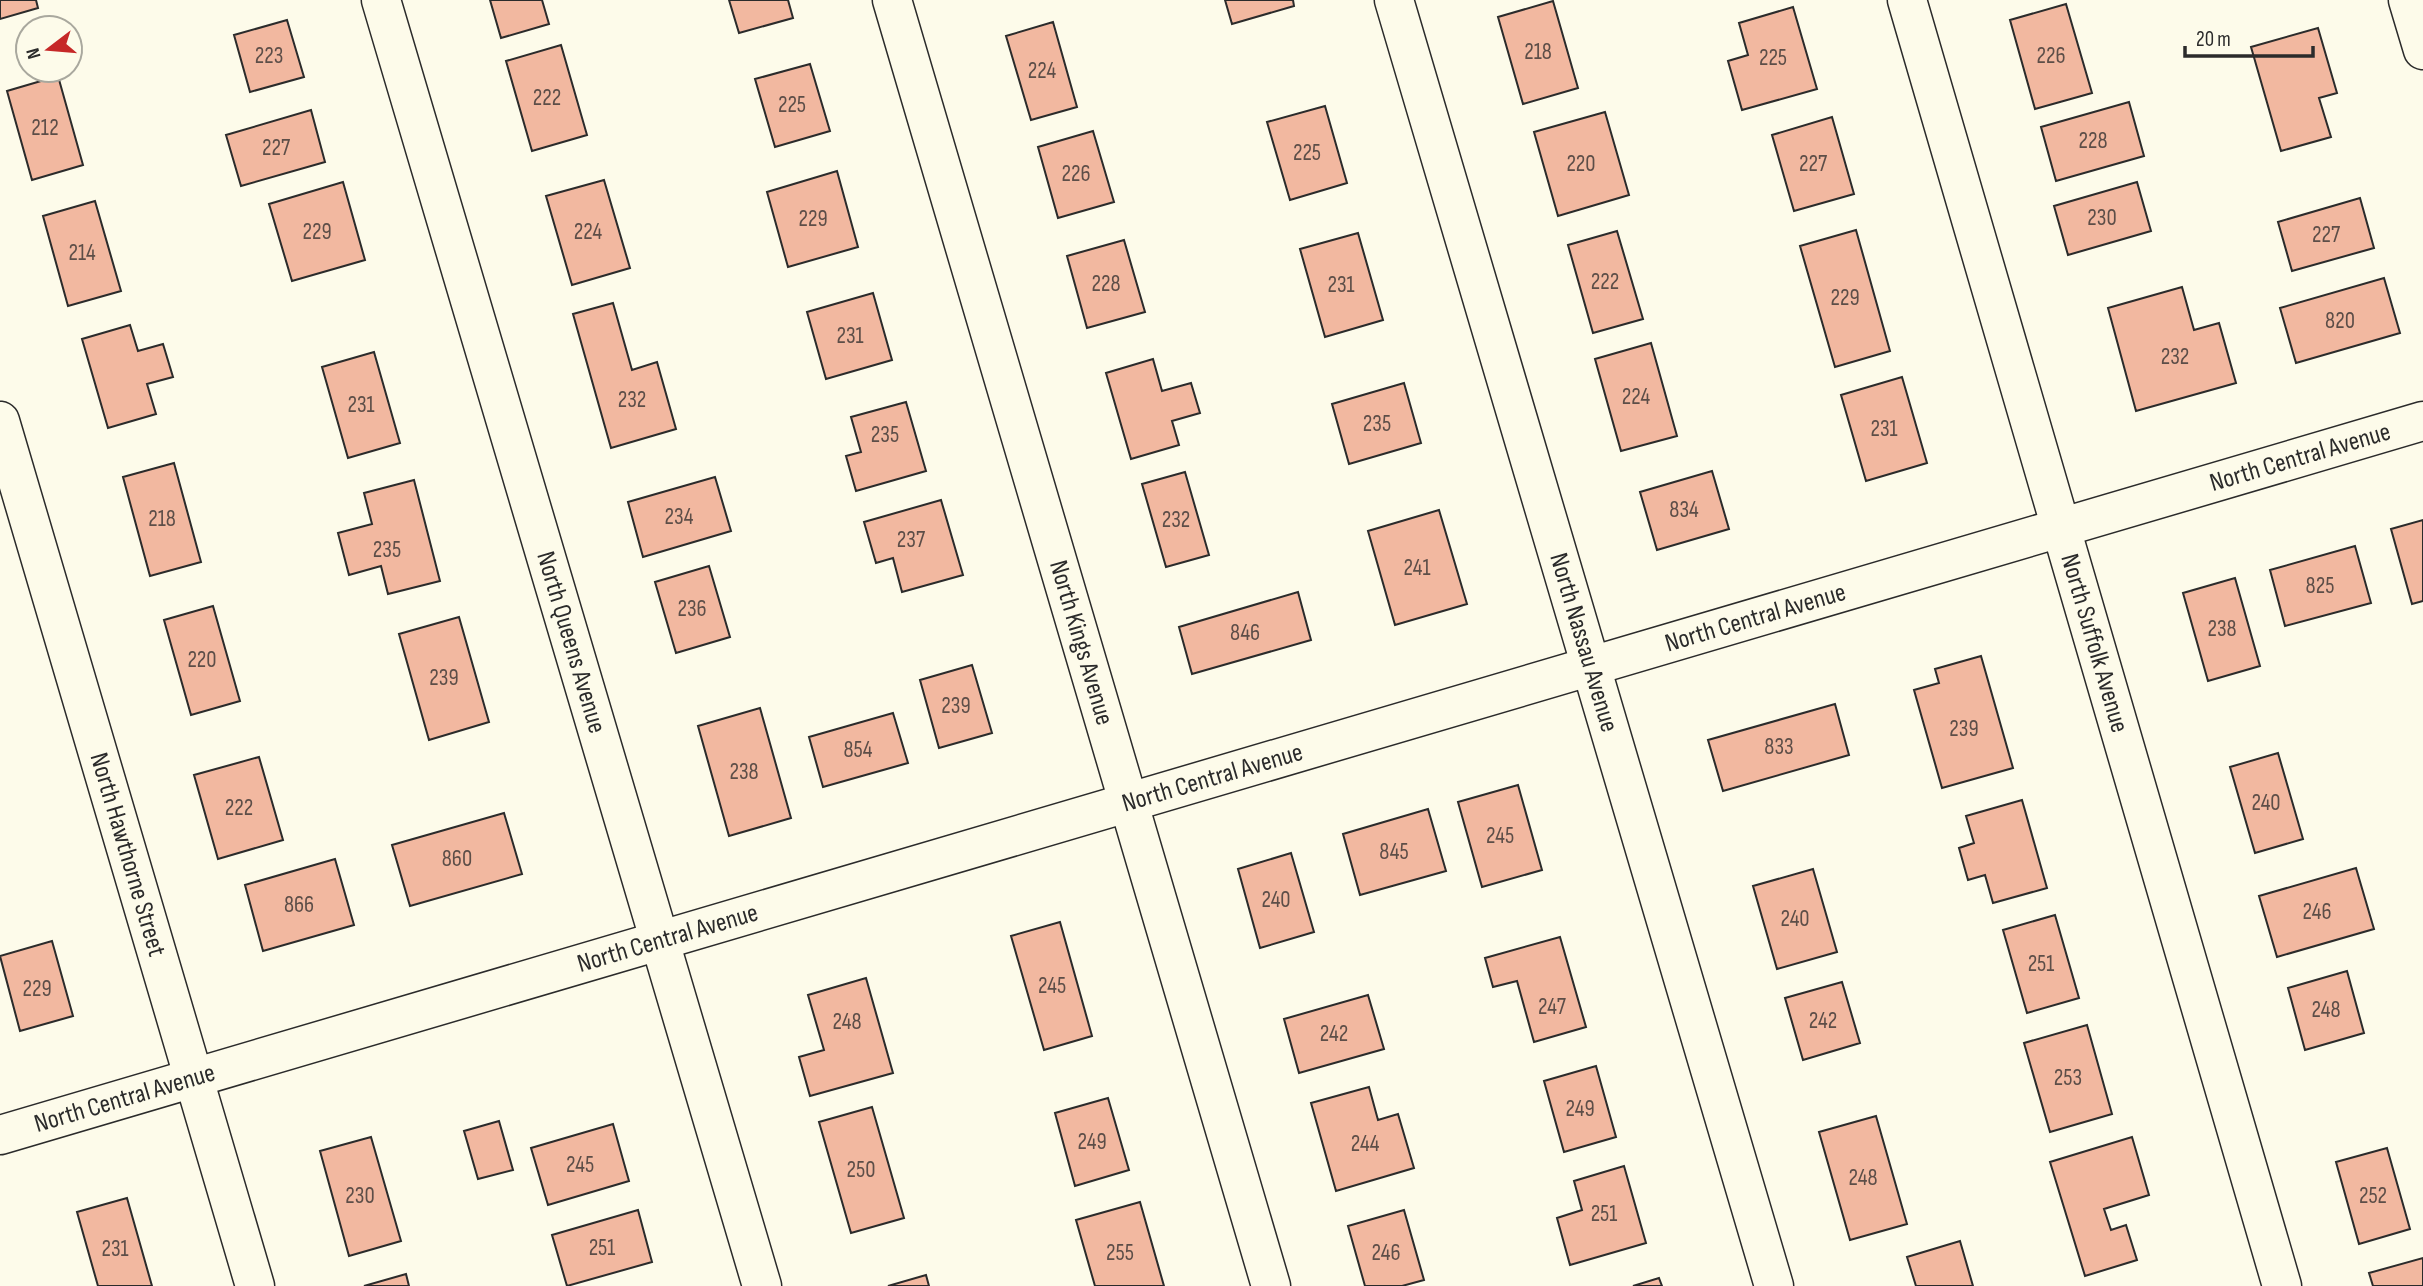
<svg xmlns="http://www.w3.org/2000/svg" width="2423" height="1286" viewBox="0 0 2423 1286" font-family="'Sofia Sans Condensed',sans-serif">
<style>
.building{fill:#f2b8a0;stroke:#2b2b2b;stroke-width:2}
.lines{fill:none;stroke-linecap:round;stroke-linejoin:round}
.street-casing{stroke:#2b2b2b;stroke-width:41}
.street{stroke:#fdfbea;stroke-width:38}
.labels{text-anchor:middle;dominant-baseline:central;stroke-width:5;stroke-linejoin:round;paint-order:stroke}
.number-label{font-size:23px;fill:#5d4e48}
.street-label{font-size:26px;fill:#2b2b2b;stroke:#fdfbea}
</style>
<rect width="100%" height="100%" fill="#fdfbea"/>
<path class="building" d="M0 0H36L38 8 0 19Z
M490 0H542L549 24 501 38Z
M729 0H788L793 18 739 33Z
M1225 0H1293L1294 6 1232 24Z
M1553 1 1578 88 1523 104 1498 17Z
M2066 4 2092 93 2035 109 2010 20Z
M1793 7 1817 89 1742 110 1728 61 1748 55 1739 23Z
M287 20 304 77 250 92 234 35Z
M1053 22 1077 107 1031 120 1006 36Z
M2318 28 2337 93 2319 98 2331 137 2281 151 2251 47Z
M561 45 587 135 532 151 506 61Z
M810 64 830 131 775 147 755 79Z
M58 76 83 165 32 180 7 91Z
M2129 102 2144 156 2056 181 2041 127Z
M1325 106 1347 183 1290 200 1267 122Z
M311 110 325 162 241 186 226 135Z
M1605 112 1629 195 1558 216 1534 132Z
M1832 117 1854 194 1794 211 1772 135Z
M1093 131 1114 202 1058 218 1038 147Z
M837 171 858 247 788 267 767 192Z
M604 180 630 268 572 285 546 196Z
M343 182 365 260 292 281 269 204Z
M2137 182 2151 231 2068 255 2054 206Z
M2360 198 2374 248 2292 271 2278 222Z
M95 201 121 291 68 306 43 216Z
M1856 230 1890 351 1835 367 1800 246Z
M1617 231 1643 319 1593 333 1568 245Z
M1358 233 1383 320 1325 337 1300 249Z
M1124 240 1145 312 1087 328 1067 256Z
M2384 278 2400 333 2296 363 2280 308Z
M2182 287 2194 330 2219 323 2236 383 2136 411 2108 308Z
M873 293 892 360 826 379 807 312Z
M613 303 632 370 657 362 676 429 611 448 573 314Z
M130 325 138 351 163 344 173 377 147 384 156 414 108 428 82 339Z
M1651 343 1677 436 1621 451 1595 359Z
M374 352 400 443 348 458 322 367Z
M1153 359 1162 391 1191 383 1200 413 1172 421 1179 445 1131 459 1106 373Z
M1902 377 1927 463 1866 481 1841 395Z
M1404 383 1421 443 1349 464 1332 404Z
M906 402 926 471 856 491 846 456 861 452 851 417Z
M174 463 201 562 150 576 123 477Z
M1712 471 1729 529 1657 550 1640 492Z
M1185 472 1209 555 1166 567 1142 484Z
M715 477 731 531 643 557 628 502Z
M414 480 440 581 388 594 381 566 349 575 338 533 372 524 364 493Z
M941 500 963 575 902 592 893 558 876 563 864 522Z
M1439 510 1467 604 1395 625 1368 531Z
M2423 520V601L2412 604 2391 529Z
M2355 546 2371 603 2285 626 2270 570Z
M709 566 730 637 676 653 655 582Z
M2235 578 2260 666 2208 681 2183 593Z
M1298 592 1311 640 1192 674 1179 627Z
M213 606 240 701 191 715 164 620Z
M459 617 489 722 429 740 399 634Z
M1981 656 2013 768 1942 788 1914 690 1939 683 1935 669Z
M972 665 992 733 939 748 920 680Z
M1835 704 1849 755 1723 791 1708 740Z
M760 708 791 818 729 836 698 726Z
M893 713 908 763 823 787 809 737Z
M2278 753 2303 839 2255 853 2230 767Z
M259 757 283 840 218 859 194 775Z
M1518 785 1542 870 1482 887 1458 802Z
M2022 800 2047 888 1993 903 1985 875 1968 880 1959 848 1974 843 1966 816Z
M1428 809 1446 871 1360 895 1343 834Z
M504 813 522 874 410 906 392 845Z
M1291 853 1314 932 1260 948 1238 869Z
M335 859 354 925 263 951 245 885Z
M2356 868 2374 929 2277 957 2259 896Z
M1813 869 1837 952 1777 969 1753 886Z
M2055 915 2079 998 2027 1013 2003 930Z
M1060 922 1092 1036 1044 1050 1011 936Z
M1560 937 1586 1027 1534 1042 1517 981 1493 987 1485 958Z
M52 941 73 1016 20 1031 0 956Z
M2347 971 2364 1033 2305 1050 2288 988Z
M866 978 893 1073 810 1096 799 1057 824 1050 808 995Z
M1842 982 1860 1043 1803 1060 1785 998Z
M1368 995 1384 1049 1299 1073 1284 1019Z
M2087 1025 2112 1114 2050 1132 2024 1043Z
M1596 1066 1616 1137 1564 1152 1544 1081Z
M1369 1087 1378 1120 1398 1114 1414 1168 1336 1191 1311 1103Z
M1108 1098 1129 1170 1075 1186 1055 1113Z
M872 1107 904 1218 851 1233 819 1122Z
M1876 1116 1907 1224 1850 1240 1819 1132Z
M499 1121 513 1170 478 1179 464 1131Z
M613 1124 629 1181 548 1205 531 1148Z
M371 1137 401 1241 349 1256 320 1151Z
M2132 1137 2149 1195 2104 1209 2111 1230 2126 1225 2137 1260 2085 1276 2050 1162Z
M2387 1148 2410 1229 2359 1244 2336 1162Z
M1624 1166 1646 1243 1570 1265 1557 1218 1582 1210 1574 1181Z
M127 1198 152 1286H98L77 1212Z
M1140 1202 1164 1286H1095L1076 1220Z
M638 1210 652 1262 567 1286 552 1235Z
M1404 1210 1424 1280 1402 1286H1365L1348 1226Z
M1960 1241 1973 1286H1916L1907 1257Z
M2423 1258V1286H2373L2369 1273Z
M406 1274 409 1286H364Z
M926 1275 929 1286H888Z
M1659 1278 1662 1286H1633Z"/>
<g class="lines">
<defs>
<g id="street">
<path id="s1" d="M381 0 762 1286"/>
<path id="s2" d="M892 0 1271 1286"/>
<path id="s3" d="M1394 0 1774 1286"/>
<path id="s4" d="M1907 0 2282 1286"/>
<path d="M2408 0 2423 50"/>
<path id="s5" d="M0 421 255 1286"/>
<path id="s6" d="M0 1135 2423 421"/>
</g>
</defs>
<use href="#street" class="street-casing"/>
<use href="#street" class="street"/>
</g>
<g class="labels">
<g class="number-label">
<text x="1538" y="52">218</text>
<text x="269" y="56">223</text>
<text x="2051" y="56">226</text>
<text x="1773" y="58">225</text>
<text x="1042" y="71">224</text>
<text x="547" y="98">222</text>
<text x="792" y="105">225</text>
<text x="45" y="128">212</text>
<text x="2093" y="141">228</text>
<text x="276" y="148">227</text>
<text x="1307" y="153">225</text>
<text x="1581" y="164">220</text>
<text x="1813" y="164">227</text>
<text x="1076" y="174">226</text>
<text x="2102" y="218">230</text>
<text x="813" y="219">229</text>
<text x="317" y="232">229</text>
<text x="588" y="232">224</text>
<text x="2326" y="235">227</text>
<text x="82" y="253">214</text>
<text x="1605" y="282">222</text>
<text x="1106" y="284">228</text>
<text x="1341" y="285">231</text>
<text x="1845" y="298">229</text>
<text x="2340" y="321">820</text>
<text x="850" y="336">231</text>
<text x="2175" y="357">232</text>
<text x="1636" y="397">224</text>
<text x="632" y="400">232</text>
<text x="361" y="405">231</text>
<text x="1377" y="424">235</text>
<text x="1884" y="429">231</text>
<text x="885" y="435">235</text>
<text x="1684" y="510">834</text>
<text x="679" y="517">234</text>
<text x="162" y="519">218</text>
<text x="1176" y="520">232</text>
<text x="911" y="540">237</text>
<text x="387" y="550">235</text>
<text x="1417" y="568">241</text>
<text x="2320" y="586">825</text>
<text x="692" y="609">236</text>
<text x="2222" y="629">238</text>
<text x="1245" y="633">846</text>
<text x="202" y="660">220</text>
<text x="444" y="678">239</text>
<text x="956" y="706">239</text>
<text x="1964" y="729">239</text>
<text x="1779" y="747">833</text>
<text x="858" y="750">854</text>
<text x="744" y="772">238</text>
<text x="2266" y="803">240</text>
<text x="239" y="808">222</text>
<text x="1500" y="836">245</text>
<text x="1394" y="852">845</text>
<text x="457" y="859">860</text>
<text x="1276" y="900">240</text>
<text x="299" y="905">866</text>
<text x="2317" y="912">246</text>
<text x="1795" y="919">240</text>
<text x="2041" y="964">251</text>
<text x="1052" y="986">245</text>
<text x="37" y="989">229</text>
<text x="1552" y="1007">247</text>
<text x="2326" y="1010">248</text>
<text x="1823" y="1021">242</text>
<text x="847" y="1022">248</text>
<text x="1334" y="1034">242</text>
<text x="2068" y="1078">253</text>
<text x="1580" y="1109">249</text>
<text x="1092" y="1142">249</text>
<text x="1365" y="1144">244</text>
<text x="580" y="1165">245</text>
<text x="861" y="1170">250</text>
<text x="1863" y="1178">248</text>
<text x="360" y="1196">230</text>
<text x="2373" y="1196">252</text>
<text x="1604" y="1214">251</text>
<text x="602" y="1248">251</text>
<text x="115" y="1249">231</text>
<text x="1120" y="1253">255</text>
<text x="1386" y="1253">246</text>
</g>
<g class="street-label">
<text stroke="none"><textPath href="#s6" startOffset="2398">North Central Avenue</textPath></text>
<text stroke="none"><textPath href="#s6" startOffset="1830">North Central Avenue</textPath></text>
<text stroke="none"><textPath href="#s1" startOffset="670">North Queens Avenue</textPath></text>
<text stroke="none"><textPath href="#s2" startOffset="670">North Kings Avenue</textPath></text>
<text stroke="none"><textPath href="#s3" startOffset="670">North Nassau Avenue</textPath></text>
<text stroke="none"><textPath href="#s4" startOffset="670">North Suffolk Avenue</textPath></text>
<text stroke="none"><textPath href="#s6" startOffset="1264">North Central Avenue</textPath></text>
<text stroke="none"><textPath href="#s5" startOffset="452">North Hawthorne Street</textPath></text>
<text stroke="none"><textPath href="#s6" startOffset="696">North Central Avenue</textPath></text>
<text stroke="none"><textPath href="#s6" startOffset="130">North Central Avenue</textPath></text>
</g>
</g>
<g transform="translate(49 49) rotate(254)"><circle r="33" fill="#fdfbea" stroke="#a9a89e" stroke-width="2"/>
<path d="M0-5L12 26L0 18L-12 26Z" fill="#c62828"/>
<text y="-10" font-size="19" font-weight="bold" text-anchor="middle" fill="#2b2b2b">N</text>
</g>
<path d="M2185 46v10h128v-10" fill="none" stroke="#2b2b2b" stroke-width="3.5"/>
<text x="2196" y="46" font-size="21" fill="#2b2b2b" stroke="#fdfbea" stroke-width="5" paint-order="stroke">20 m</text>
</svg>
